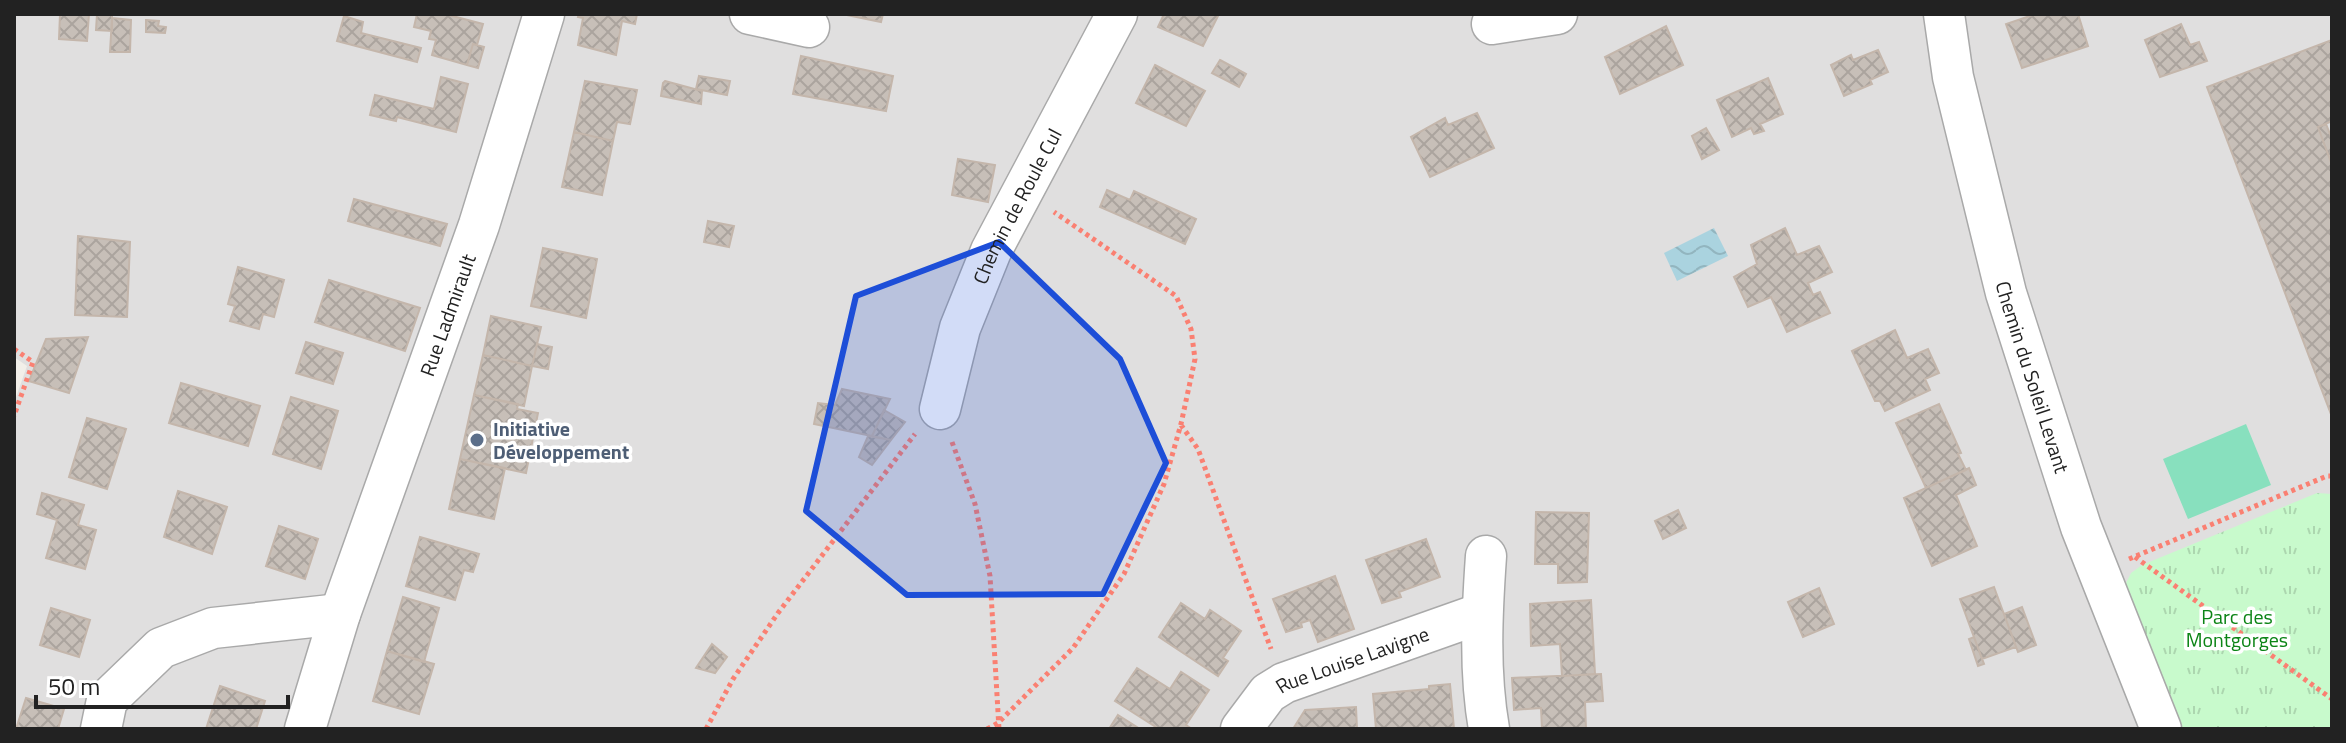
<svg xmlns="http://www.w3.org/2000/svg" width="2346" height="743" viewBox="0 0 2346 743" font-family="'Titillium Web',sans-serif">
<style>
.residential{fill:#e0dfdf}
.park{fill:url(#park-tufts)}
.pitch{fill:#88e0be}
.water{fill:url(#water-waves)}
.building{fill:url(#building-cross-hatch);stroke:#c4b6ab;stroke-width:2}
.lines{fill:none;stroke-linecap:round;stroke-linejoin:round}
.minor-casing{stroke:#a9a9a9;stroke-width:43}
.path{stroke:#fa8072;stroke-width:5;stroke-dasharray:4 4;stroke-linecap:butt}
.minor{stroke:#fff;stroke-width:40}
.marked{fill:#1d4ed8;fill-opacity:0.2;stroke:#1d4ed8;stroke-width:6;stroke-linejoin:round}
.service-dot{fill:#5c6f8a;stroke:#fff;stroke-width:3}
.labels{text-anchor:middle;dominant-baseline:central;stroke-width:7;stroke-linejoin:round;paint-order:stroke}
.street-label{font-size:20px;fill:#222;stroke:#fff}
.service-label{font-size:20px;font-weight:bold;fill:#4e5e75;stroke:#fff;text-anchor:start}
.park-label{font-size:20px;fill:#0c8416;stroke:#fff}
</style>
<defs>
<pattern id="park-tufts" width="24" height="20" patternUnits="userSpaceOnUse" patternTransform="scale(2)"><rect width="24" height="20" fill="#c8facc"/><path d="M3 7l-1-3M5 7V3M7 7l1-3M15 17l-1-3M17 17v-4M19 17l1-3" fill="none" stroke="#acd6af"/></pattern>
<pattern id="water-waves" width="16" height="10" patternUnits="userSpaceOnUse" patternTransform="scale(2)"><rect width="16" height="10" fill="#aad3df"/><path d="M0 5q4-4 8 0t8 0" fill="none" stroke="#92b5bf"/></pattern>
<pattern id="building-cross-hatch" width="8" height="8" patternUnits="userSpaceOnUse" patternTransform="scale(2)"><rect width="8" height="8" fill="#c7bfb8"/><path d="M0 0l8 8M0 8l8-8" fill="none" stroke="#aba49e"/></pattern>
</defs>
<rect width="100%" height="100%" fill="#f2efe9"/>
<path class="residential" d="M14 14H2332V729H14V403L27 366 14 357Z"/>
<path class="park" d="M2317 493 2332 494V729H2175L2125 585 2131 573 2142 565Z"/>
<path class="pitch" d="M2246 424 2271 485 2188 519 2163 459Z"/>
<path class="water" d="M1714 228 1728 256 1677 281 1664 253Z"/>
<path class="building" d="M60 14H89L87 41 59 39Z
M97 14H112V31L96 30Z
M417 14H445L483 24 477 45 473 44 467 65 432 55 436 40 429 39 431 31 414 27Z
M579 14H637L635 24 622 21 616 55 578 45 583 18 578 17Z
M842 14H883L881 22Z
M1164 14H1219L1203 46 1158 27Z
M2036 14H2078L2088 46 2022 68 2006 24Z
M344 16 363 22 361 33 421 48 417 62 337 41Z
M112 18 131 20 130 52H110Z
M146 20 159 21 158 26 166 27 165 33 146 32Z
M2181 24 2190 45 2199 42 2207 61 2160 77 2145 40Z
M1666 26 1683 65 1620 94 1605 57Z
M2332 40V121L2318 127 2332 165V417L2207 87Z
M473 44 484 47 478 68 467 65Z
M1878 50 1888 72 1870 80 1872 84 1844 96 1831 65 1851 55 1853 60Z
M801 56 893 76 886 111 793 94Z
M1220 60 1246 74 1239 87 1212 73Z
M1155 65 1205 91 1186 126 1136 103Z
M699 76 730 81 727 95 696 89Z
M441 77 468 84 456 132 397 117 396 121 370 115 375 95 434 109Z
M1768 78 1783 114 1760 124 1764 131 1754 134 1751 128 1732 137 1717 100Z
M585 81 637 90 630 124 617 122 613 141 574 132Z
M665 81 702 91 701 104 661 96 663 83Z
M1477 113 1494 148 1430 177 1411 137 1445 118 1448 125Z
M2326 124 2332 139V165L2318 127Z
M1706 128 1719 150 1702 159 1692 136Z
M574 132 613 141 602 195 562 187Z
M958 159 995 165 988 202 952 195Z
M1107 190 1130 200 1134 191 1196 219 1185 244 1100 207Z
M354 199 447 224 440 246 348 221Z
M708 221 734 226 729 247 704 242Z
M1785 228 1797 255 1819 246 1832 272 1808 283 1813 295 1820 292 1830 313 1787 332 1771 297 1748 307 1734 277 1757 264 1751 245Z
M78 236 130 242 127 317 75 315Z
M543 248 597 259 586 318 531 306Z
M238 267 284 280 274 317 263 314 259 329 230 321 235 306 228 304Z
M329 280 420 308 405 351 315 322Z
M491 316 541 327 532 366 483 355Z
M1895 330 1907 358 1928 349 1939 373 1925 379 1930 390 1885 411 1880 401H1875L1852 351Z
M88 337 69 393 29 381 46 339Z
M306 342 343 353 333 384 296 373Z
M537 344 552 347 548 369 532 366Z
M483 355 532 366 524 406 474 395Z
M181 383 260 406 248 446 169 423Z
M842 389 890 399 872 436 814 424 818 403 835 405Z
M474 395 518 404 517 409 538 413 526 473 460 459Z
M291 397 338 411 321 469 273 454Z
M1939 404 1961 453 1958 454 1966 470 1926 488 1896 423Z
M884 410 905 422 891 440 872 436Z
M87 418 126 429 107 489 69 477Z
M868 436 891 440 872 465 859 457Z
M460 459 505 468 494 519 449 509Z
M1969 468 1976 485 1956 495 1977 546 1932 566 1904 498Z
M178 491 227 507 212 554 164 537Z
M42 493 84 505 78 525 96 530 85 569 46 558 57 520 37 514Z
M1678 510 1686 528 1663 539 1655 521Z
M1536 512 1589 513 1587 582 1558 583V564H1535Z
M279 526 318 539 305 579 266 566Z
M420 537 479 554 473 572 464 570 455 600 406 586Z
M1426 539 1440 577 1399 592 1401 597 1382 603 1366 560Z
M1335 576 1354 629 1318 642 1310 620 1301 623 1302 627 1286 632 1273 599Z
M1994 587 2016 647 1982 659 1960 599Z
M1819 588 1834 624 1803 637 1788 602Z
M403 597 439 608 424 662 387 651Z
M1591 600 1595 674 1562 676 1560 644 1531 646 1530 604Z
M1181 603 1205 619 1210 610 1241 631 1223 658 1228 661 1218 676 1159 637Z
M2022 607 2036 645 2018 652 2004 614Z
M51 608 90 620 79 657 40 645Z
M1974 637 1984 664 1978 666 1969 639Z
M712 644 727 657 715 673 696 668Z
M387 651 434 664 419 714 373 701Z
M1137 668 1170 689 1181 672 1209 690 1186 725 1192 729H1159L1115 701Z
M1601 674 1603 701 1585 702 1586 729H1542L1541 708 1514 710 1512 678Z
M1450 684 1454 729H1376L1373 694 1429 689V686Z
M220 686 265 701 256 729H206Z
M26 698 64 709 58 729H16Z
M1356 707 1357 729H1293L1305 710Z
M1118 715 1140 729H1109Z"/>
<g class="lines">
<defs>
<g id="minor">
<path d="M750 14 809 27"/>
<path id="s1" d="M1944 14 1953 77 2006 293 2081 527 2161 729"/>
<path d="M1492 24 1557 14"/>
<path id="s2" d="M940 409 960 328 991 251 1117 14"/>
<path d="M1486 556C1482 613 1479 672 1489 729"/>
<path d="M101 729 107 700 161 648 213 628 340 614"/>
<path id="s3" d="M305 729 340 614 479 225 544 14"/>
<path id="s4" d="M1241 729 1268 693 1284 683 1482 613"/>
</g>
</defs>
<use href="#minor" class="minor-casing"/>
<path class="path" d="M14 349 33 362 14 416
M1181 425 1198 449 1271 649
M952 442 975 504 990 576 999 729
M2135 557 2332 699
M2129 559 2327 476H2332
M706 729 733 679 778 613 915 434
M987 729 998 723 1073 648 1124 574 1164 484 1181 424 1195 359 1191 329 1176 296 1054 212"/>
<use href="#minor" class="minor"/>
</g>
<path class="marked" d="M999 242 1120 359 1166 463 1103 594 907 595 806 511 856 296Z"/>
<circle class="service-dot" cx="477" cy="440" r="8"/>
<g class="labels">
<g class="street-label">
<text stroke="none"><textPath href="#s2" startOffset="218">Chemin de Roule Cul</textPath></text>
<text stroke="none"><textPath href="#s3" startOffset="438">Rue Ladmirault</textPath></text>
<text stroke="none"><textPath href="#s1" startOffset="374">Chemin du Soleil Levant</textPath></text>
<text stroke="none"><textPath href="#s4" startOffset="136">Rue Louise Lavigne</textPath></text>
</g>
<g class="service-label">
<text x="493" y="428">Initiative<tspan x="493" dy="23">Développement</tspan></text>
</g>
<g class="park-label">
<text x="2237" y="616">Parc des<tspan x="2237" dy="23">Montgorges</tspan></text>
</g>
</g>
<rect width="2346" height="743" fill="none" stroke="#222222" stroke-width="32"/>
<path d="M36 695v12h252v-12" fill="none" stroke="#222222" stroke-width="4"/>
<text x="48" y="695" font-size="24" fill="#222222" stroke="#ffffff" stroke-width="6" paint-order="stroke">50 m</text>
</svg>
